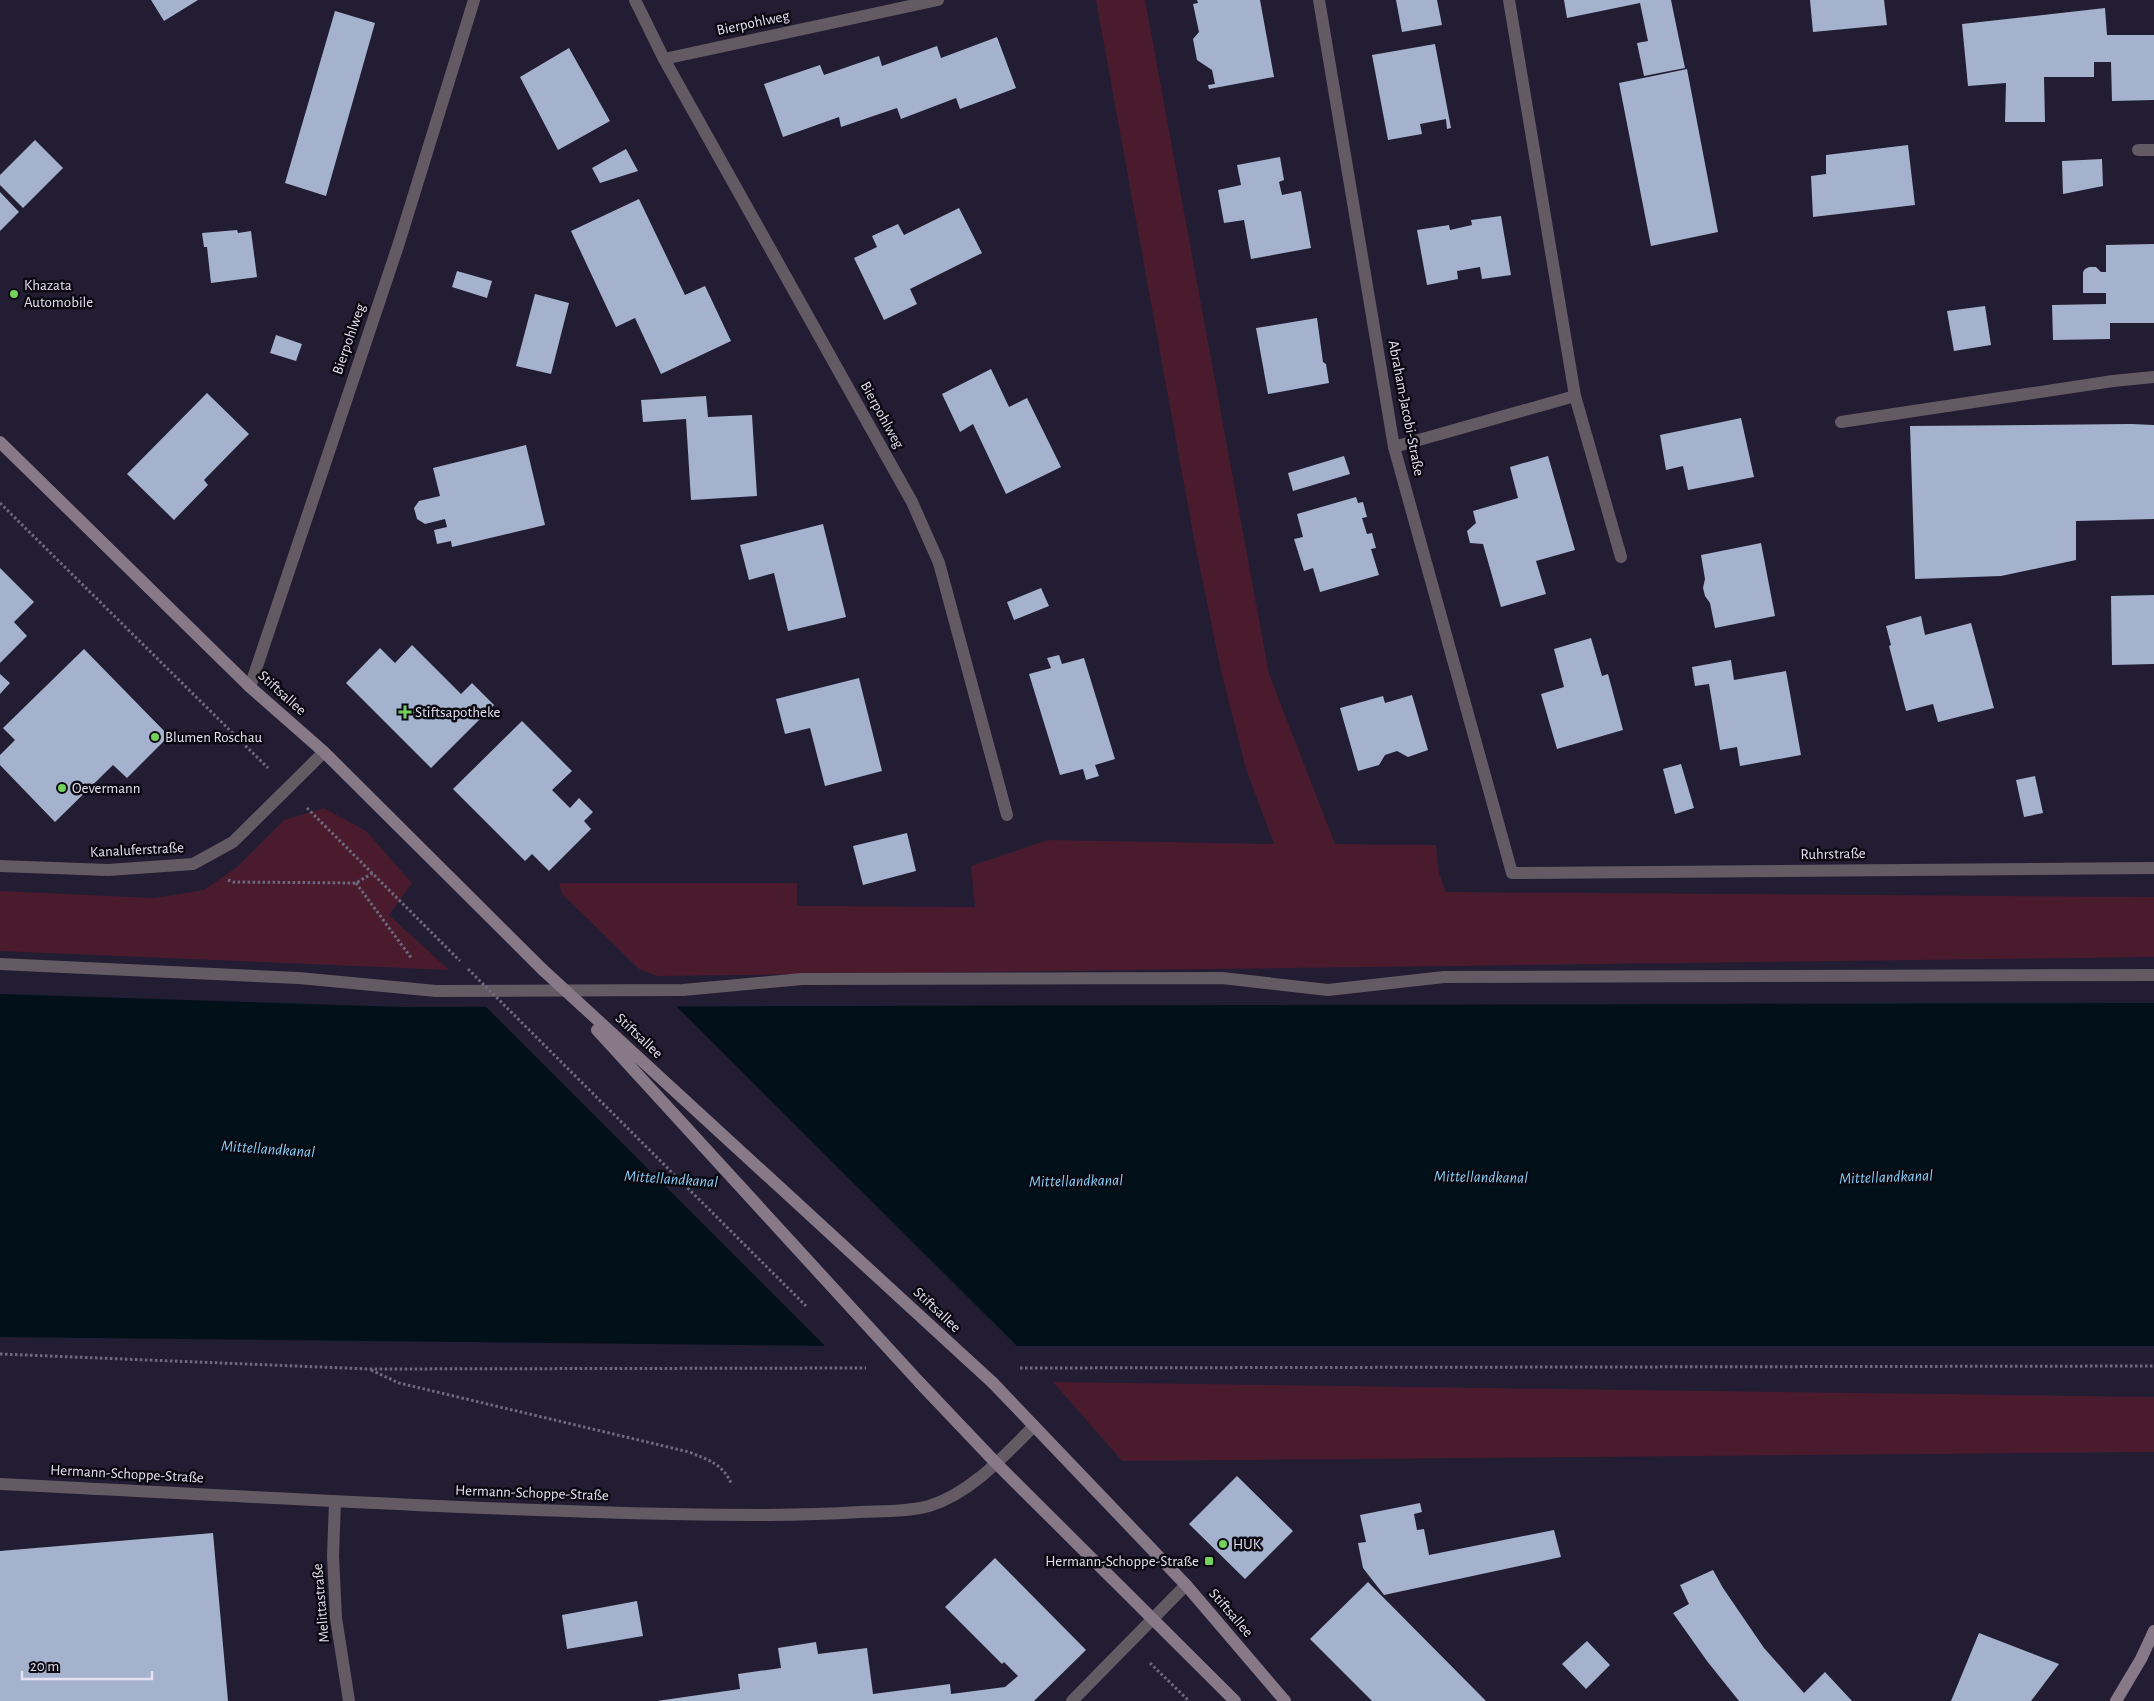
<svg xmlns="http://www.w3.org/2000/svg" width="2154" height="1701" viewBox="0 0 2154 1701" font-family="'Alegreya Sans',sans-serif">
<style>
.green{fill:#491b2d}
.water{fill:#011019}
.pier{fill:#231d33}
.building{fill:#a5b2cd}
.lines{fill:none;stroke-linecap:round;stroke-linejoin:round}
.path{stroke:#6f6a7d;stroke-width:3;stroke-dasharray:2.5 2.5;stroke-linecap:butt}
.lane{stroke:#635a63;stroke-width:12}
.street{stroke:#635a63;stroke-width:12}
.secondary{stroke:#887988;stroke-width:12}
.path-bridge{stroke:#6f6a7d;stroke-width:3;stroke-dasharray:2.5 2.5;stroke-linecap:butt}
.secondary-bridge{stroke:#887988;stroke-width:12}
.poi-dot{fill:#73d25c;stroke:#0b0912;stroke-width:2}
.labels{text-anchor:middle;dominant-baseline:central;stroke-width:5;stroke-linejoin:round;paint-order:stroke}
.street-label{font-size:15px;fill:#e5e1f1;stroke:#0b0912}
.poi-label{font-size:15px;fill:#e5e1f1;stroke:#0b0912;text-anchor:start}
.water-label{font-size:16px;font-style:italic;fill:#8cd1f7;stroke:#0b0912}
</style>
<rect width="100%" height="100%" fill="#231d33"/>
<path class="green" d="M1096 0H1145L1269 674 1335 844 1436 845 1439 873 1446 892 2154 897V957L657 976 639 969 562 894 559 883H797V906L975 907 971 866 1048 840 1274 844 1246 769 1221 671 1194 539Z
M324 808 366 831 412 883 389 915 449 970 0 951V891L154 898 204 890 237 867 284 820Z
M1053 1382 2154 1397V1452L1122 1461Z"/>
<path class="water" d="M0 994 402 1007 2154 1003V1346H837L0 1337Z"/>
<path class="pier" d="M483 1004H674L1020 1349H828Z"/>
<path class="building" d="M151 0H198L164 21Z
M1197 0H1260L1274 77 1209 89 1208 85 1215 84 1212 70 1197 60 1193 39 1199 32 1193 4 1198 3Z
M1396 0H1437L1442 25 1402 32Z
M1564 0H1671L1685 68 1644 76 1637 43 1648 41 1640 3 1567 18Z
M1810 0H1884L1887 25 1813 32Z
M2105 8 2107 35H2154V100L2112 101 2111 62H2094V77H2044L2045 122H2005L2006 83 1968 86 1962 24Z
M335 11 375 23 326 196 285 183Z
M997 37 1016 88 960 109 956 98 901 119 897 108 841 127 839 117 783 137 764 84 820 65 824 75 879 56 882 66 937 46 941 58Z
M1435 44 1451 128 1447 129 1446 119 1420 124 1422 134 1388 140 1372 55Z
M569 48 610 121 558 150 520 77Z
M1687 69 1718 232 1651 246 1619 83Z
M35 140 63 168 23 208 0 185V175Z
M1908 145 1915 205 1813 217 1811 176 1826 174V155Z
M626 149 638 171 600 183 592 168Z
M1280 157 1284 180 1279 182 1282 195 1301 191 1311 248 1251 259 1244 220 1224 223 1218 190 1241 185 1237 165Z
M2102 159 2103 186 2063 194 2062 161Z
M0 192 19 212 0 231Z
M639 199 685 295 705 286 731 341 661 374 635 318 616 327 571 231Z
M959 208 982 253 910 289 917 304 884 320 854 258 877 247 872 236 898 224 904 235Z
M1501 216 1511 275 1482 279 1480 267 1457 271 1458 279 1427 285 1417 230 1449 225 1450 230 1472 225 1471 220Z
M237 230 238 233 251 231 257 277 211 283 207 247H204L202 233Z
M2154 244V323H2110V339L2053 340 2052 305 2106 304V293H2083V272L2085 269 2089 267H2096L2101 272H2106V245Z
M457 271 492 281 487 298 452 287Z
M535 294 569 303 551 374 516 366Z
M1985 306 1991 345 1954 351 1947 311Z
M1317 318 1323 362 1326 364 1329 383 1268 394 1256 328Z
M276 335 302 344 296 361 270 353Z
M991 369 1009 407 1027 398 1061 467 1006 494 973 424 960 432 942 394Z
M207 393 249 434 204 480 208 485 174 520 127 474Z
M706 396 708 417 752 415 757 496 691 500 686 419 643 422 641 400Z
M1741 418 1754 477 1688 490 1683 466 1666 470 1660 435Z
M2131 424 2154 425V519L2076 521V560L2001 576 1915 579 1910 426Z
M526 445 545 525 452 547 451 541 437 544 434 530 447 527 445 519 425 524 417 519 414 508 419 501 440 496 433 468Z
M1344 456 1350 474 1293 491 1288 473Z
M1548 456 1575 550 1536 561 1546 594 1501 607 1483 544 1470 543 1467 531 1476 523 1473 511 1518 498 1510 467Z
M1356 497 1358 503 1363 502 1367 517 1362 518 1367 534 1372 533 1376 548 1371 549 1379 575 1320 592 1313 568 1304 571 1294 539 1303 537 1297 514Z
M823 524 846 617 788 631 774 573 749 580 740 545Z
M1761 543 1775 616 1715 628 1710 603 1705 596 1703 588 1705 579 1701 555Z
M0 568 34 602 14 622 27 636 0 663Z
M1041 588 1049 606 1014 620 1007 602Z
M2154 595V664L2112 665 2111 596Z
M1921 616 1925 635 1971 623 1994 708 1938 722 1933 704 1906 711 1889 646 1891 645 1886 626Z
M1591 638 1602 676 1608 674 1623 730 1557 749 1541 694 1564 687 1554 649Z
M412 645 461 694 472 683 494 705 431 768 346 683 380 648 395 663Z
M84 649 169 736 127 778 113 765 55 822 0 765V755L15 740 3 728Z
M1059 655 1062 664 1084 658 1115 759 1095 765 1099 776 1086 780 1083 769 1060 775 1029 674 1051 668 1047 658Z
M1731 660 1734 680 1786 671 1801 755 1740 766 1737 747 1720 750 1709 684 1695 686 1692 667Z
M0 674 10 683 0 694Z
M859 678 882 771 825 786 810 728 785 734 776 699Z
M1412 695 1428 750 1408 757 1397 751 1385 755 1379 765 1358 771 1340 708 1383 696 1385 703Z
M522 721 572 771 552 790 570 808 579 798 593 812 584 821 591 829 549 871 532 854 525 861 453 789Z
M1681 764 1694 808 1675 814 1663 769Z
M2035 776 2043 813 2024 817 2016 780Z
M907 833 916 871 863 885 853 846Z
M1237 1476 1293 1531 1245 1579 1189 1524Z
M1420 1503 1422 1512 1414 1514 1417 1530 1424 1529 1429 1555 1554 1530 1561 1557 1384 1595 1363 1568 1358 1543 1366 1542 1360 1515Z
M213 1533 228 1701H0V1551Z
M995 1558 1086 1650 1034 1701H657L740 1689 738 1674 781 1668 778 1648 816 1642 818 1654 867 1648 873 1694 950 1684 951 1694 1005 1687 1018 1676 1004 1662 1002 1664 945 1607Z
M1713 1570 1723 1588 1764 1648 1804 1693 1825 1672 1852 1701H1739L1707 1661 1673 1613 1689 1604 1680 1585Z
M1368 1582 1486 1701H1372L1310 1639Z
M637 1601 643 1636 567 1649 562 1615Z
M1979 1633 2059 1664 2031 1701H1951Z
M1587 1641 1610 1665 1586 1689 1562 1664Z"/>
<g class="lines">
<path class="path" d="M0 503 268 768
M307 808 460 961
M228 880 233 882 356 883 373 873
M356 883 412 959
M0 1354 369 1369 866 1368
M1020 1368 2154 1366
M371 1370 399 1383 689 1452C709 1460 723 1464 732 1485
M1150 1663 1189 1701"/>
<path class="lane" d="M1509 0 1575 396 1621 557
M664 59 938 0
M2138 150H2154
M1841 422 2113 381 2154 377
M1394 447 1575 396
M0 964 299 978 436 991 683 990 802 979 1222 978 1328 990 1444 977 2154 975
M1072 1701 1186 1585"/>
<path class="street" d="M635 0 664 59 912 502 939 563 1007 815
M1319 0 1394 447 1512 873 2154 868
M250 687 398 246 474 0
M0 866 108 870 193 864 233 842 324 752
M0 1484C224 1495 448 1509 673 1514 735 1515 797 1516 860 1512 882 1511 907 1512 929 1506 971 1493 1004 1456 1034 1426
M335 1501 333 1556 336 1618 349 1701"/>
<path class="secondary" d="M0 442 250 687 324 752 542 969
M920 1383 996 1463 1235 1701
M993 1383 1186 1585 1285 1701
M2116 1701 2141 1659 2154 1631"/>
<path class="path-bridge" d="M468 969 806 1306"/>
<path class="secondary-bridge" d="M542 969 993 1383
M597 1030 920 1383"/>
</g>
<g class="poi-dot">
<circle cx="14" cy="294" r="5"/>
<path d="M402.5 704.5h5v5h5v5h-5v5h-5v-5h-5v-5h5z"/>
<circle cx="155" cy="737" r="5"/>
<circle cx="62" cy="788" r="5"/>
<circle cx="1223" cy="1544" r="5"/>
<rect x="1204" y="1556" width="10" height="10" rx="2.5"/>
</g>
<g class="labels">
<g class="street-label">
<text transform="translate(753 23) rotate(-12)">Bierpohlweg</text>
<text transform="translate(349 339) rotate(-71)">Bierpohlweg</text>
<text transform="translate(1406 408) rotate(79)">Abraham-Jacobi-Straße</text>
<text transform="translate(882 415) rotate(61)">Bierpohlweg</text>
<text transform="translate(282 693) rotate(42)">Stiftsallee</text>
<text transform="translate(137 850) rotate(-3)">Kanaluferstraße</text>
<text transform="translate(1833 854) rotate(-1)">Ruhrstraße</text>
<text transform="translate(639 1036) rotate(43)">Stiftsallee</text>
<text transform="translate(937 1310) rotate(43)">Stiftsallee</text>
<text transform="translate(127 1474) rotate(3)">Hermann-Schoppe-Straße</text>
<text transform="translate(532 1493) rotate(2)">Hermann-Schoppe-Straße</text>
<text transform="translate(321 1603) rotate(-95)">Melittastraße</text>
<text transform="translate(1231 1613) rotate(49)">Stiftsallee</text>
</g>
<g class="poi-label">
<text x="24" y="285">Khazata<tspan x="24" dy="17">Automobile</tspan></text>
<text x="415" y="712">Stiftsapotheke</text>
<text x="165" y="737">Blumen Roschau</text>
<text x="72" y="788">Oevermann</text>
<text x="1233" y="1544">HUK</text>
<text x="1199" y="1561" text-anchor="end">Hermann-Schoppe-Straße</text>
</g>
<g class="water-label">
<text transform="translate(268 1149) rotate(4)">Mittellandkanal</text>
<text transform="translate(1481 1177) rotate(1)">Mittellandkanal</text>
<text transform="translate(1886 1177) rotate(-2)">Mittellandkanal</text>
<text transform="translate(671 1179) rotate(4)">Mittellandkanal</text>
<text transform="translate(1076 1181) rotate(-1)">Mittellandkanal</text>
</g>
</g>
<path d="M22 1671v8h130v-8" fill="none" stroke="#e5e1f1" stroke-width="2.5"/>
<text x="30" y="1671" font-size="15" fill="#e5e1f1" stroke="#0b0912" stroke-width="4" paint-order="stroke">20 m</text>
</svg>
